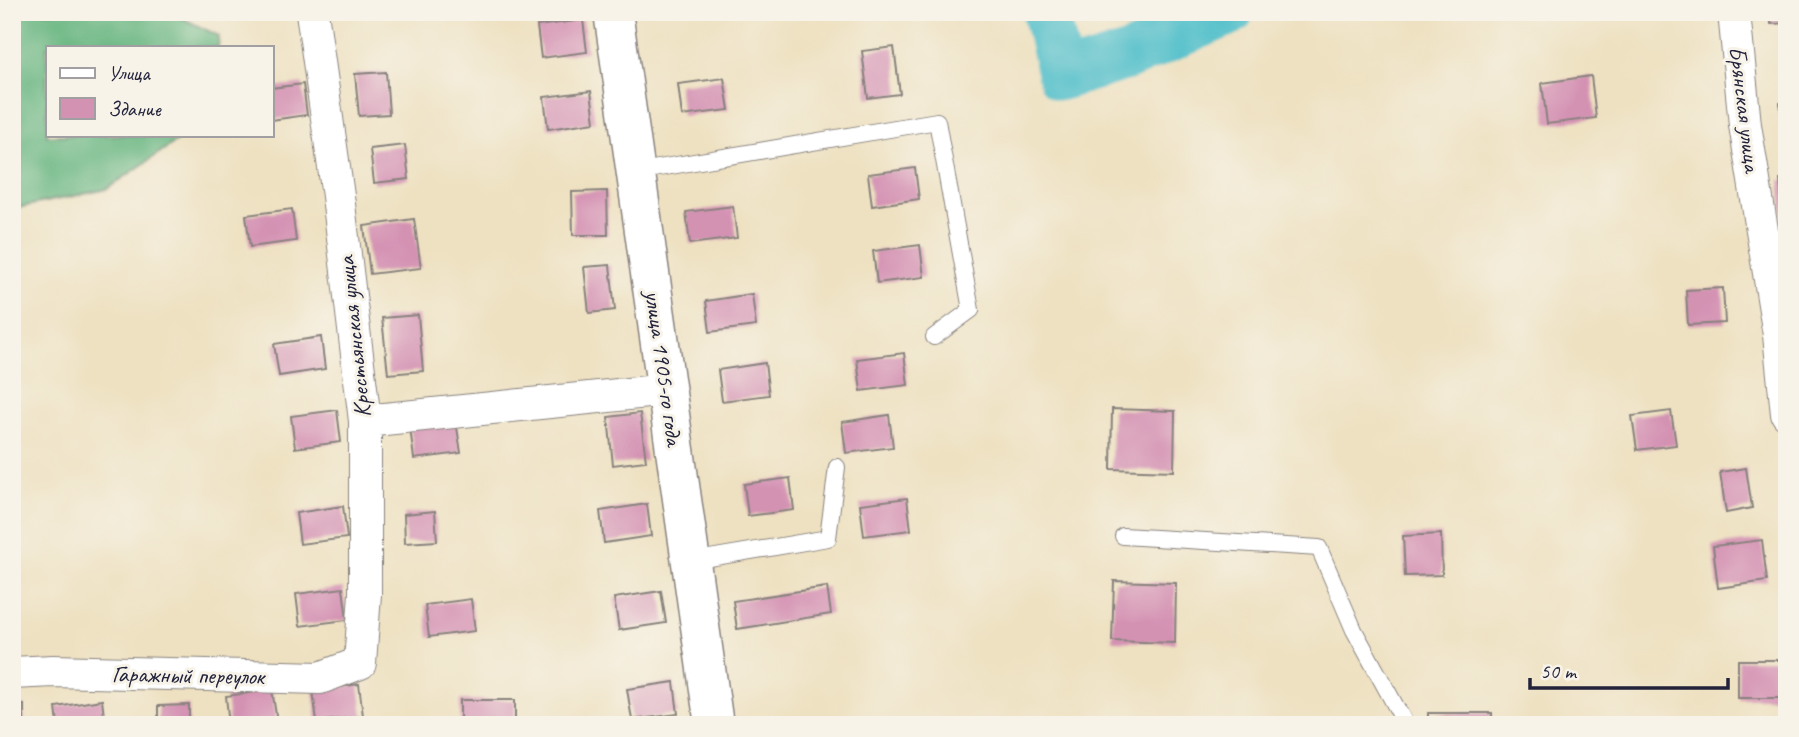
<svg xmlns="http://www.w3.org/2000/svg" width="1799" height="737" viewBox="0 0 1799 737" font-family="Caveat,sans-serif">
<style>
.forest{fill:#66b580;stroke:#446c5e;stroke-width:2}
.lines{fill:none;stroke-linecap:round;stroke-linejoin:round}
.river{stroke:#51bfca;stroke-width:47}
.building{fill:#d492b3}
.service-casing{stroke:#88827e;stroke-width:18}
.minor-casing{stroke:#88827e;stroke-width:34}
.tertiary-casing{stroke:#88827e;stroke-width:41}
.service{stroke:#fff;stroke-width:16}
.minor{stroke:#fff;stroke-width:32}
.tertiary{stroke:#fff;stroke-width:38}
.labels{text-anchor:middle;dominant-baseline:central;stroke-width:6;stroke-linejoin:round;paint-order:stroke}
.street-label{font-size:24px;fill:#22223b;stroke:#f7f3e8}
</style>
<rect width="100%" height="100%" fill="#f7f3e8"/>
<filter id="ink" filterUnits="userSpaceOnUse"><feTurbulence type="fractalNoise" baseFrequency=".0143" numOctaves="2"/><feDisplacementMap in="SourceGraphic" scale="14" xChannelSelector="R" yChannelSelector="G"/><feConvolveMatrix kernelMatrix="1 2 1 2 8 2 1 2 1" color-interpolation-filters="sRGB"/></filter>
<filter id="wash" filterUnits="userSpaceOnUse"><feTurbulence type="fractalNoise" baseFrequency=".00686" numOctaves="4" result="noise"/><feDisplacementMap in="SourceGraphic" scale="28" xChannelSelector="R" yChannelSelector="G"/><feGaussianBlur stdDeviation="1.57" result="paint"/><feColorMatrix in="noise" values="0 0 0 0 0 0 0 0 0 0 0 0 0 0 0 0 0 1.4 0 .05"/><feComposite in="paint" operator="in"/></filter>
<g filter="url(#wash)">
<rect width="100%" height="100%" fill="#eee1c1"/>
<path class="forest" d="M12 12H170L219 36 218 47H47V135H185L107 189 12 209Z"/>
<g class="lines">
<path class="river" d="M1046 12 1061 77 1127 57 1230 12"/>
</g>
<g id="blocks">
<path class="building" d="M1771 12H1787V23L1771 24Z
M583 20 587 52 541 58 537 26Z
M894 47 900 94 868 98 862 51Z
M386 72 389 114 359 116 355 74Z
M1591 76 1596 118 1547 124 1542 83Z
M724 78 729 110 682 116 678 84Z
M303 84 307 115 271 120V88Z
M591 91 595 122 548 129 544 97Z
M1787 102V133H1783L1780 103Z
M405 145 409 179 374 183 370 149Z
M915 168 919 199 872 206 868 174Z
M1780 180H1787V225H1784Z
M607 191 608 235H573L572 192Z
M733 206 737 238 690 244 686 212Z
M292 209 296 241 250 247 246 215Z
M414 219 421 268 370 274 364 226Z
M920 245 924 277 877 283 873 251Z
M610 265 615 310 589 313 584 267Z
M1723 288 1725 323 1688 325 1686 290Z
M752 294 756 326 710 332 706 301Z
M418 315 423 371 388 374 382 318Z
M321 337 325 369 279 376 274 344Z
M904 353 908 385 861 391 857 359Z
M765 363 769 395 722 401 718 370Z
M1112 409 1175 411 1174 471 1111 469Z
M337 410 341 442 295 448 291 416Z
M1671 411 1676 445 1637 450 1632 416Z
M640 413 646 461 613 465 608 417Z
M889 415 893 447 846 453 842 422Z
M456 421 461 453 414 459 410 427Z
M1746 468 1752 508 1726 513 1720 472Z
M790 478 794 510 748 516 744 484Z
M907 498 911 530 864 536 860 504Z
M647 504 651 536 604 543 600 511Z
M343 506 347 538 300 544 296 513Z
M435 511 437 541 405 543 404 514Z
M1441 534 1442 575 1405 576 1403 536Z
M1762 540 1767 581 1718 588 1713 546Z
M1114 581 1176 583 1175 643 1112 641Z
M827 587 831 614 737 629 733 601Z
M343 588 347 620 300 626 296 594Z
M661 591 666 623 619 630 614 598Z
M471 599 475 631 429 637 425 605Z
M1738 660H1785V698H1738Z
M674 682 678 714 632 720 627 689Z
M359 684 363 716 317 722 313 691Z
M272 690 277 721 229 725 226 696Z
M102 700 105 725H58L56 707Z
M460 700H515V725H460Z
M12 705H24V725H12Z
M189 705V725H158V706Z
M1428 713H1492V725H1428Z"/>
</g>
</g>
<g filter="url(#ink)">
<use href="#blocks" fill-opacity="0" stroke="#88827e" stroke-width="2"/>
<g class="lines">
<defs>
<path id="service" d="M635 172 937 121 971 310 934 337
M1123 536 1319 548 1354 630 1406 725
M692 561 828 538 837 467"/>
<path id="minor" d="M1734 12 1745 125 1779 335 1787 414
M365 421 667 390
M12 673 53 671 320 678 360 663 365 594V421L338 196 312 12"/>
<path id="tertiary" d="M613 12 714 725"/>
</defs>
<use href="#service" class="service-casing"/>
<use href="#minor" class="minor-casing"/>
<use href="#tertiary" class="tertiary-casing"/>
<use href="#service" class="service"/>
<use href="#minor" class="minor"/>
<use href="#tertiary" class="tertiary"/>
</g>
</g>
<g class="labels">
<g class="street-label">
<text transform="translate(1745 109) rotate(83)">Брянская улица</text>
<text transform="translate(354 337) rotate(-96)">Крестьянская улица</text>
<text transform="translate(664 368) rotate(82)">улица 1905-го года</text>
<text transform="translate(188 675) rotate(1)">Гаражный переулок</text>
</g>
</g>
<rect width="1799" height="737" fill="none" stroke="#f7f3e8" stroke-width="42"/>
<rect x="46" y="46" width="228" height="91" fill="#f7f3e8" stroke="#a29fa3" stroke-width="2"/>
<rect x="60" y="68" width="35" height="10" fill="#ffffff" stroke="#a29fa3" stroke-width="2"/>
<text x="108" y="80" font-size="21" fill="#22223b">Улица</text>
<rect x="60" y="98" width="35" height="21" fill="#d492b3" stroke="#a29fa3" stroke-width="2"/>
<text x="108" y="116" font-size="21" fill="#22223b">Здание</text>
<path d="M1530 678v10h198v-10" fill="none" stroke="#22223b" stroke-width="3.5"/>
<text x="1540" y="678" font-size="21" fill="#22223b" stroke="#f7f3e8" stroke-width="5" paint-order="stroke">50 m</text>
</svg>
